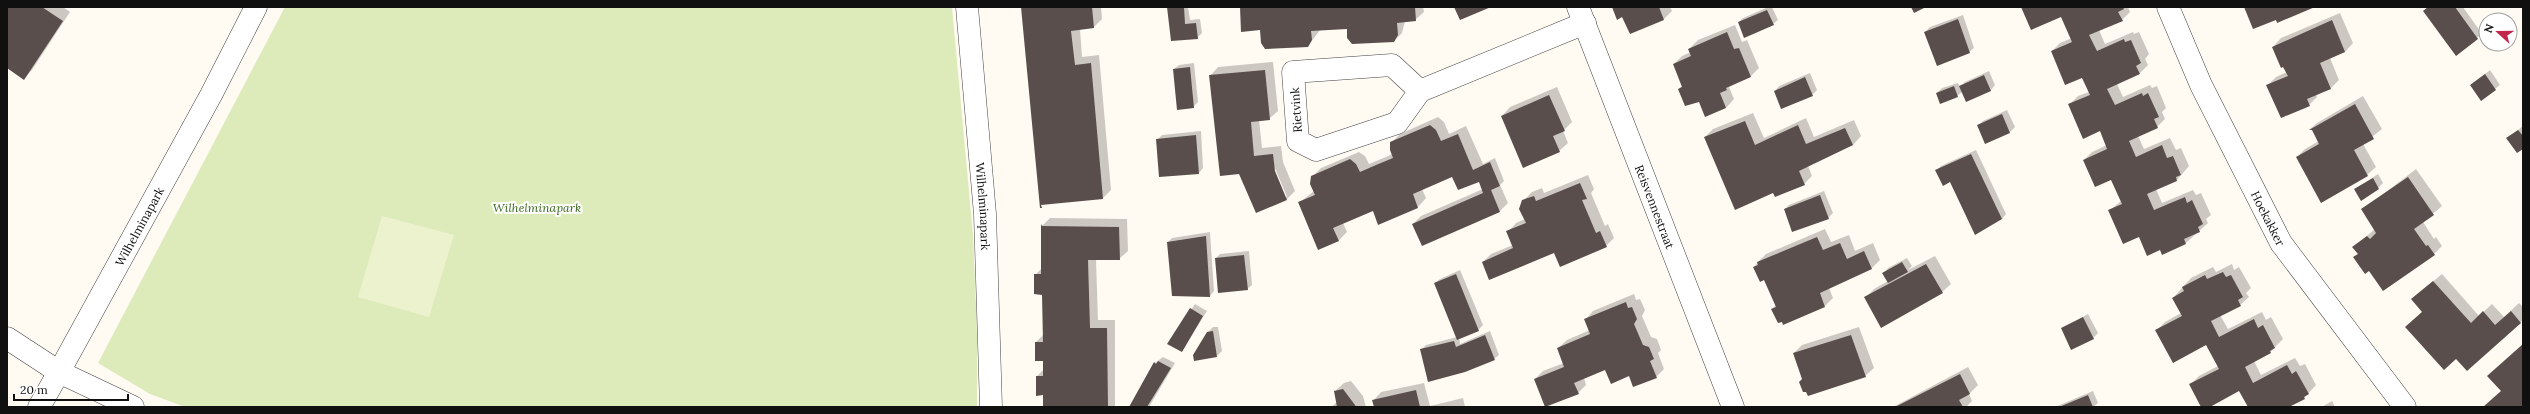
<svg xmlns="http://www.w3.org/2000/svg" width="2530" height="414" viewBox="0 0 2530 414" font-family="Lora,serif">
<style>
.green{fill:#ddebbb}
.pitch{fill:#ecf2cd}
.shadow{fill:#0003;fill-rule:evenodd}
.building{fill:#594e4c}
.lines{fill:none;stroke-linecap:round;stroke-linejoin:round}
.minor-casing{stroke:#434343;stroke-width:23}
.minor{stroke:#fff;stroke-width:22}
.labels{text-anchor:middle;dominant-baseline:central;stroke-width:4;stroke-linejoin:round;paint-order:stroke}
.street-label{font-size:12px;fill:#101010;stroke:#fff}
.park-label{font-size:12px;font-style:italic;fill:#3c691e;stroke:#fff}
</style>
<rect width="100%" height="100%" fill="#fffaf2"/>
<path class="green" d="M285 7H952L973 235 977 332V407H185L150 394 98 363Z"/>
<path class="pitch" d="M382 216 454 235 429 317 358 297Z"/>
<path class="shadow" d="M7 7H63L70 12 32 70 24 78 7 67Z
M1022 7H1101L1102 19 1094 27 1080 29 1082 57 1099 55 1111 190 1103 198Z
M1168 7H1188L1190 20 1200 19 1202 33 1197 38Z
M1241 7H1423L1424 12 1415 20 1405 21 1402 33 1394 41 1348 28 1320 30 1308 46 1261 29Z
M1613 7H1670L1672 11 1664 19 1623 16Z
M1768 7H1772L1778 20 1773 24 1739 22 1743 18Z
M2022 7H2128L2130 12 2122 20 2099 30 2105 44 2133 32 2134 34 2139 32 2149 54 2145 59 2148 65 2139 74 2117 84 2123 97 2150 85 2152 88 2157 86 2166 108 2162 112 2165 119 2157 127 2138 136 2144 149 2170 138 2176 150 2181 148 2189 166 2177 180 2156 189 2162 203 2193 190 2196 195 2201 193 2211 215 2206 219 2208 223 2186 243 2161 249 2140 235 2109 211 2121 201 2111 178 2084 160 2092 152 2107 145 2100 130 2069 105 2078 96 2089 92 2082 76 2052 51 2060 43 2072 38 2062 15Z
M2428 7H2463L2482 34 2456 54 2424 11Z
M2340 13 2353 43 2345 52 2330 58 2339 80 2331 88 2316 94 2317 97 2309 105 2268 85 2276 77 2287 72 2273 47 2281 38Z
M1963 15 1974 48 1969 52 1925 32 1930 27Z
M1735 25 1742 42 1747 40 1759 68 1751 76 1729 87 1734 99 1726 108 1699 101 1679 89 1683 85 1674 64 1682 56 1691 52 1689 49 1698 40Z
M1273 62 1278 111 1269 119 1259 120 1262 148 1281 146 1283 162 1295 191 1287 199 1256 212 1210 76 1218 67ZM1272 166H1274L1287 197H1285Z
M1194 63 1198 102 1193 107 1174 69 1179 65Z
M2490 70 2500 85 2482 99 2471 85Z
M1989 71 1995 85 1991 90 1967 100 1963 91 1957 96 1937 93 1942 88 1958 83 1960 87 1965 82Z
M1810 73 1817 90 1812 95 1775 91 1779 86Z
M1557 87 1572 122 1563 131 1568 143 1559 151 1502 116 1510 107Z
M2363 96 2382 129 2363 144 2376 167 2367 175 2297 157 2305 149 2319 141 2312 129H2310L2317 123Z
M2007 110 2015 127 2010 132 1986 143 1978 126 1983 121Z
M1753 113 1764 138 1806 118 1814 137 1854 120 1861 136 1853 145 1808 166 1812 176 1804 184 1774 192 1705 137 1713 129Z
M1438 117 1444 122 1449 134 1466 126 1483 164 1495 158 1504 181 1500 185 1508 203 1500 211 1422 244 1413 224 1421 216 1483 189 1479 181 1453 176 1422 189 1426 198 1418 207 1379 223 1373 210 1343 223 1347 232 1338 241 1299 203 1314 191 1312 177 1321 168 1359 152 1365 156 1369 164 1386 157 1392 154 1391 143 1400 134Z
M2523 126V148L2508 138Z
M1201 131 1203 168 1199 173 1157 140 1162 135Z
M1976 150 2006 214 2002 219 1937 170 1941 166Z
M2416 169 2442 206 2423 222 2434 239 2436 237 2442 246 2434 254 2370 270 2354 258 2358 254 2354 247 2375 229 2363 210Z
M2378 174 2383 183 2378 188 2355 189Z
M1588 175 1594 189 1591 193 1605 226 1608 224 1614 238 1606 246 1483 262 1491 254 1513 245 1508 232 1516 223 1525 219 1523 201 1532 192 1542 188 1544 193Z
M1824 191 1833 213 1828 218 1785 209 1789 205Z
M1050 218 1127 219 1128 251 1119 259H1096L1098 320H1115V407H1044V394L1037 376 1044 369 1043 360 1036 342 1043 335V294L1035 275 1042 268V226Z
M1825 229 1831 242 1849 235 1855 251 1873 243 1880 260 1872 268 1829 288 1833 298 1825 306 1772 309 1776 305 1764 278 1754 267 1758 262 1766 254Z
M1210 232 1214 291 1210 296 1168 242 1172 238Z
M1249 251 1252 285 1247 289 1216 258 1220 254Z
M1935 256 1951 284 1942 292 1865 298 1874 289 1888 281 1884 273 1888 268 1907 258 1912 266 1908 270Z
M2232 264 2234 270 2239 267 2251 288 2246 293 2249 297 2240 305 2220 315 2228 329 2262 312 2266 320 2271 317 2283 339 2270 352 2254 361 2261 375 2295 358 2300 366 2305 364 2316 385 2304 398 2287 407H2245L2248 405 2240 390 2207 407H2202L2190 385 2199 376 2218 366 2207 344 2157 330 2165 322 2181 313 2173 298 2191 278 2213 267 2216 272Z
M1460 270 1483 325 1478 330 1459 338 1460 344 1490 331 1499 355 1494 359 1421 350 1426 345 1457 337 1435 283 1440 279Z
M2442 274 2479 316 2492 304 2504 317 2519 303 2523 307V320L2467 369 2456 357 2406 327 2423 311 2412 299Z
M1634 294 1636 300 1640 299 1645 310 1642 316 1651 337 1657 339 1661 350 1658 353 1664 369 1656 377 1629 375 1605 369 1584 378 1586 385 1578 393 1535 379 1543 371 1564 363 1558 348 1567 340 1590 330 1585 320 1593 311Z
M1195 304 1207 311 1182 351 1169 344Z
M2088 314 2098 333 2093 338 2062 329Z
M1213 327H1218L1222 351 1217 356 1195 359 1208 332Z
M1859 327 1874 368 1865 376 1803 379 1794 353 1802 345Z
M1163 357 1175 363 1149 407H1130L1155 363Z
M1968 367 1978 385 1969 394 1972 401 1966 407H1893Z
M1351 381 1363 396 1366 407H1331L1337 402 1335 391 1344 383Z
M1424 383 1430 406 1463 398 1465 407H1375L1373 401 1381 392Z
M2093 391 2098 403 2093 407H2055Z
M2332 401 2335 407H2322Z"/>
<path class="building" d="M7 7H42L63 21 24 80 7 68Z
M1021 7H1092L1094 28 1071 31 1075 65 1091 63 1103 199 1041 205 1042 208H1040Z
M1167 7H1184L1185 24 1196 23 1198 39 1171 41Z
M1240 7H1415L1416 21 1397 23 1398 35 1394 42 1352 44 1347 38V29L1311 31 1312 40 1308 47 1265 49 1261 43 1260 30 1241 32Z
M1454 7H1491L1460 20Z
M1612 7H1659L1664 20 1630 34 1622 17 1617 20Z
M1911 7H1926L1914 13Z
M2021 7H2123L2124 9 2118 12 2123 21 2089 35 2097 51 2124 39 2125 42 2131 40 2141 63 2136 66 2140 74 2107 89 2115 105 2142 93 2143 96 2148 93 2159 117 2154 119 2158 128 2129 141 2136 157 2162 145 2167 158 2173 156 2181 175 2176 177 2177 181 2147 194 2154 210 2185 197 2187 203 2192 200 2203 224 2198 227 2200 232 2184 239 2186 244 2162 255 2160 250 2147 256 2139 237 2123 244 2108 210 2122 204 2111 180 2095 187 2083 160 2107 149 2100 131 2083 139 2068 104 2090 95 2082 78 2065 85 2051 51 2072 42 2061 17 2031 30Z
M2244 7H2315L2277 23 2276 20 2253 29Z
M2428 7H2455L2478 39 2456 56 2423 11Z
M1767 10 1774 25 1744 38 1738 22Z
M1958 19 1970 53 1937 66 1924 32Z
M2332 20 2345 52 2320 63 2331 89 2307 99 2310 106 2281 118 2266 85 2288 76 2283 67 2281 68 2272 47Z
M1727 32 1734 49 1739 48 1751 77 1726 88 1727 90 1720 93 1726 108 1705 117 1699 102 1685 106 1678 89 1682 87 1673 64 1691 56 1688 49Z
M1190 67 1194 108 1177 110 1173 69Z
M1265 70 1270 120 1251 122 1254 156 1273 154 1275 171 1287 200 1256 213 1239 174 1220 176 1209 75Z
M2485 74 2496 90 2481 101 2470 85Z
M1984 75 1991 91 1966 102 1959 86Z
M1805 77 1813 96 1781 109 1774 91Z
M1954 86 1958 97 1940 104 1936 93Z
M1549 95 1565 131 1553 136 1560 152 1523 168 1501 116Z
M2355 104 2374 139 2354 150 2368 176 2321 203 2296 157 2319 144 2312 130H2309Z
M2002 114 2010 133 1985 144 1977 125Z
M1745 121 1755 145 1798 125 1806 144 1845 128 1853 145 1799 171 1805 185 1775 197 1773 193 1735 210 1704 137Z
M1430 125 1436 130 1441 141 1458 134 1473 170 1490 162 1500 186 1491 190 1500 212 1422 246 1412 224 1483 193 1479 182 1458 190 1452 177 1413 194 1418 208 1378 225 1373 211 1333 228 1339 241 1318 250 1298 202 1315 195 1310 184 1311 176 1350 159 1356 164 1360 172 1376 165 1393 158 1390 150V142Z
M2518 130 2523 136V149L2517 153 2506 138Z
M1196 135 1199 174 1159 177 1156 139Z
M1971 154 2002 219 1975 235 1950 182 1943 186 1935 170Z
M2408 177 2434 215 2414 229 2426 246 2428 245 2435 255 2383 291 2369 271 2365 274 2353 257 2358 254 2352 247 2367 236 2370 239 2376 233 2361 209Z
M2373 178 2379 189 2361 201 2354 189Z
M1580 183 1587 199 1582 200 1596 233 1600 231 1607 247 1560 267 1554 253 1489 280 1482 262 1513 248 1506 231 1526 223 1519 209 1522 200 1534 196 1536 201Z
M1820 195 1829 219 1792 232 1784 209Z
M1041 224 1042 226 1119 227 1120 260H1088L1090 328H1107L1108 407H1043V395L1036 396V376H1043V361H1035V342H1043L1042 295 1034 294V274H1041Z
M1206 236 1210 297 1172 296 1167 242Z
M1817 237 1823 250 1840 243 1847 259 1864 251 1872 269 1820 293 1825 307 1783 325 1782 322 1778 323 1771 309 1776 307 1764 280 1760 282 1753 267 1758 265 1757 262Z
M1244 255 1248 290 1218 293 1215 258Z
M1902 262 1908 272 1888 283 1882 273Z
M1926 264 1943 293 1881 328 1864 297Z
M2223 272 2226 277 2231 275 2243 297 2238 300 2241 306 2211 321 2219 337 2254 319 2258 328 2263 325 2275 348 2270 351 2271 353 2245 367 2253 383 2287 365 2292 374 2296 371 2309 394 2304 397 2305 399 2289 407H2248L2239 391 2210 407H2201L2189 384 2219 369 2206 345 2173 363 2155 330 2182 316 2172 298 2184 291 2182 287 2205 275 2207 279Z
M1456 274 1479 331 1457 340 1434 283Z
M2433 281 2471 323 2483 311 2495 325 2511 311 2521 323 2467 371 2456 359 2444 370 2405 327 2422 312 2411 299Z
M1626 302 1628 308 1632 307 1637 319 1634 324 1643 345 1649 347 1654 359 1650 361 1657 378 1633 387 1629 376 1611 384 1605 370 1574 383 1579 394 1545 407 1534 379 1564 367 1557 348 1590 334 1584 319Z
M1190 308 1203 316 1182 352 1167 344Z
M2083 317 2094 339 2071 350 2061 328Z
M1213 331 1217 357 1194 361 1193 355 1207 332Z
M1485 335 1495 360 1465 372 1428 382 1420 349 1454 341 1456 347Z
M1851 335 1866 377 1808 396 1806 392H1803L1799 382 1802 379 1793 353Z
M2523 344V407H2483L2501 391 2487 376Z
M1158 361 1171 368 1147 407H1129L1154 362 1156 364Z
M1960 374 1970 394 1959 400 1963 407H1895Z
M1343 389 1355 405 1356 407H1337L1334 391Z
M1416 390 1420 407H1374L1372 400Z
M2088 395 2093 407H2059Z"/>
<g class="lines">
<defs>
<g id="minor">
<path id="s1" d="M967 7 985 214 991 407"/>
<path id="s2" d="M1578 7 1733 407"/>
<path id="s3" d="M2168 7 2201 85 2281 243 2405 407"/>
<path d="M1420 91 1397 123 1316 150 1298 141 1293 72 1392 65 1420 91 1585 23"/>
<path d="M7 338 59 372 39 407"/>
<path id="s4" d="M133 407 59 372 211 95 256 7"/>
</g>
</defs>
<use href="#minor" class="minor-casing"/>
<use href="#minor" class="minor"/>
</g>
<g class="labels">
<g class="street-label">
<text transform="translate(1296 110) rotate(-94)">Rietvink</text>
<text stroke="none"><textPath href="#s1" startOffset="200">Wilhelminapark</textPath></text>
<text stroke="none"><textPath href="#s2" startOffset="214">Reisvennestraat</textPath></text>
<text stroke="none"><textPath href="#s3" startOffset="234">Hoekakker</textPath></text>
<text stroke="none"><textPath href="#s4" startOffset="248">Wilhelminapark</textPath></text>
</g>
<g class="park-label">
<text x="537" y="207">Wilhelminapark</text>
</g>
</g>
<rect width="2530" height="414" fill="none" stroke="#101010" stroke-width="16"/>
<g transform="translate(2498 32) rotate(291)"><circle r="19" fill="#ffffff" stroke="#9f9f9f"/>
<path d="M0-3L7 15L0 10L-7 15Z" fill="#c2254b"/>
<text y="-6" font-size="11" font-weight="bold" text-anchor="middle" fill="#101010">N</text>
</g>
<path d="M14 394v6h114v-6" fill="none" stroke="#101010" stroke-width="2"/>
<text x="20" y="394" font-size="12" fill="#101010" stroke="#ffffff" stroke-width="3" paint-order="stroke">20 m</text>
</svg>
